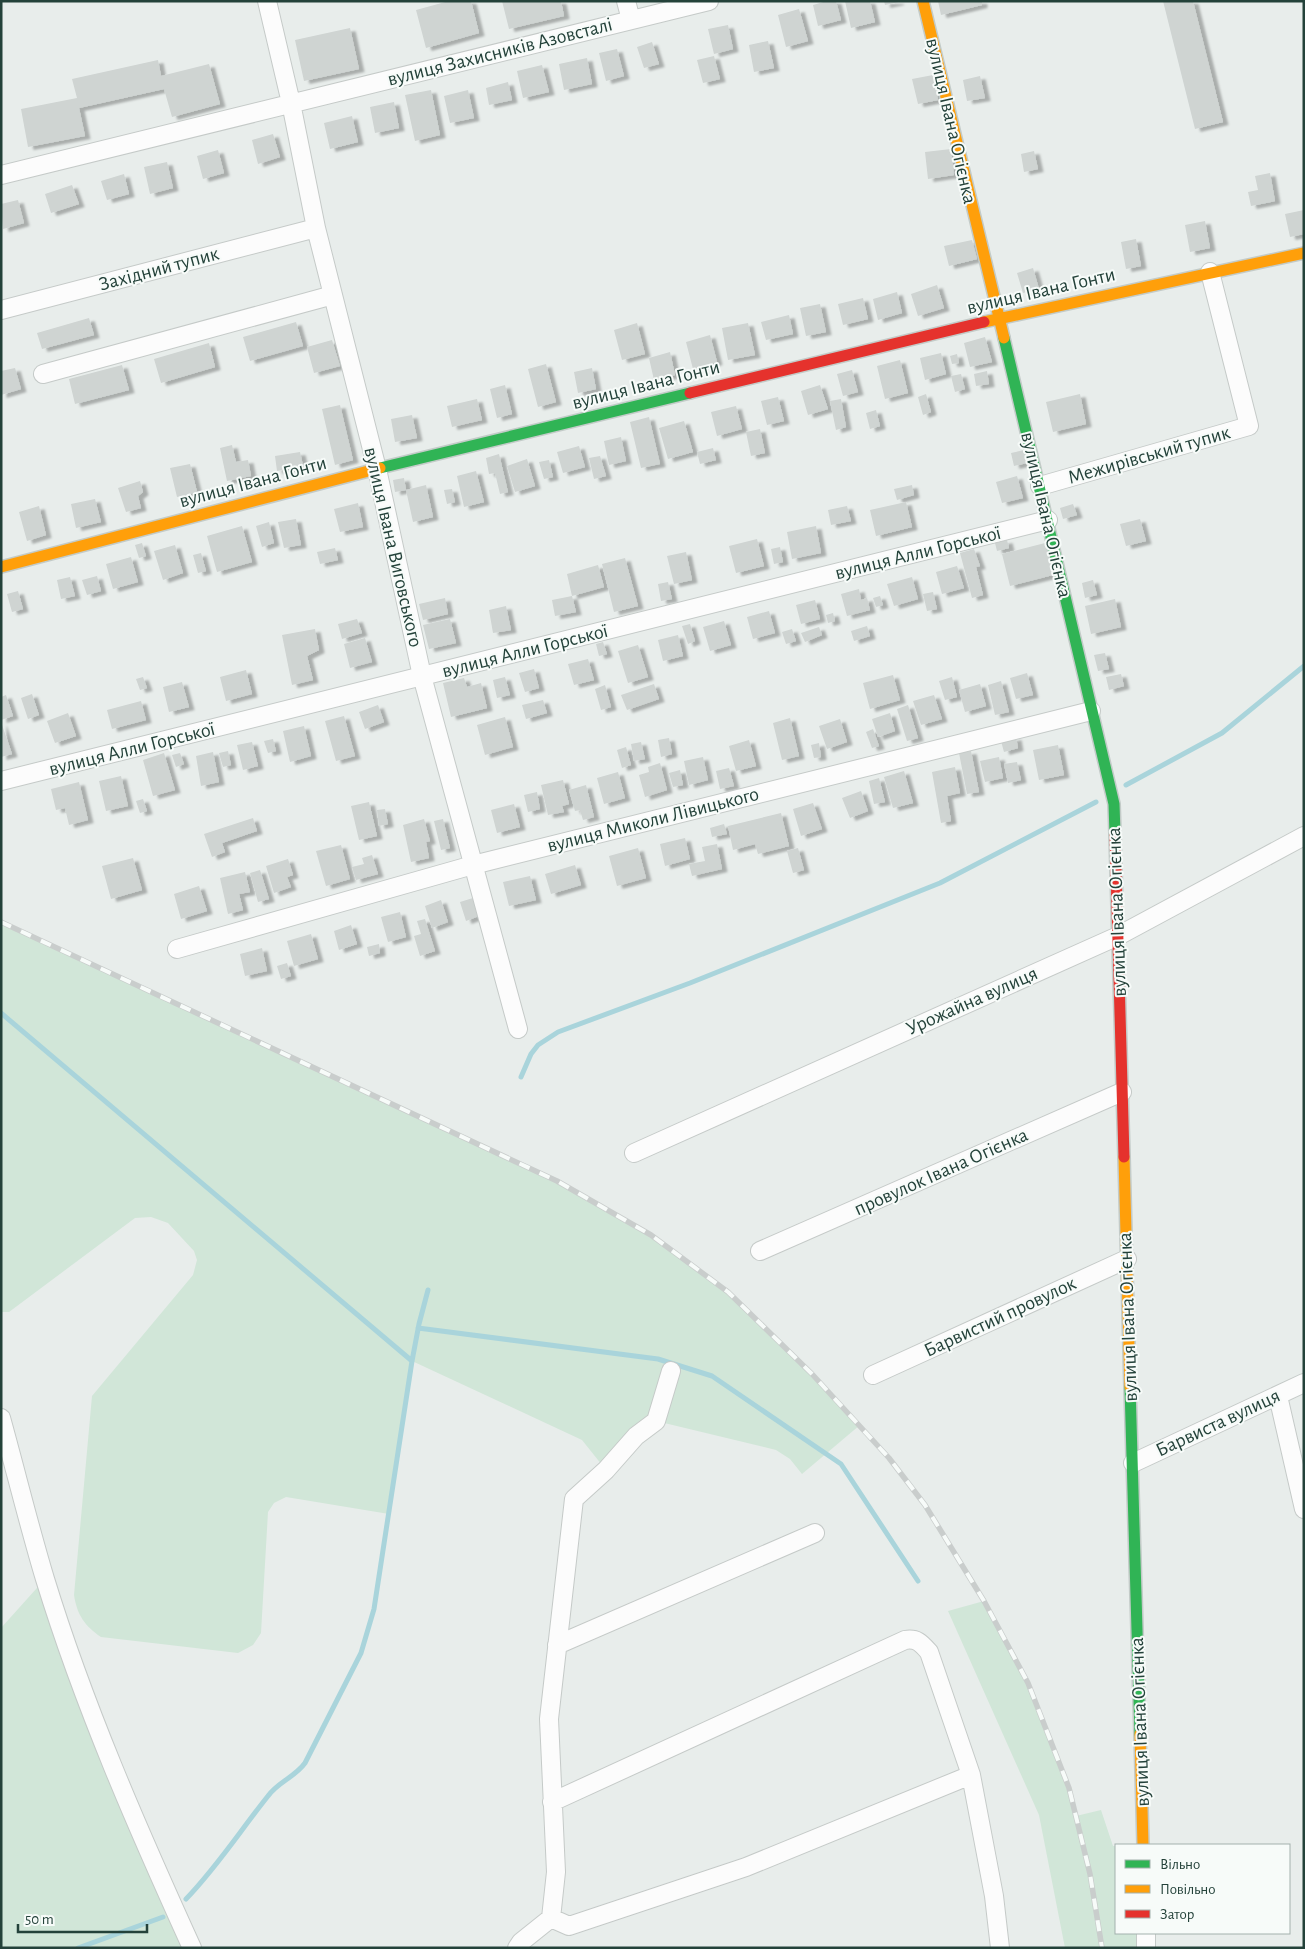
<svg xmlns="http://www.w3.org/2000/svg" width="1305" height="1949" viewBox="0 0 1305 1949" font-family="'Alegreya Sans',sans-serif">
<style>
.green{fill:#d1e6d8}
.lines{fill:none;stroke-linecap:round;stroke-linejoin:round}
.stream{stroke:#a9d4db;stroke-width:5}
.building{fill:#cfd4d2;filter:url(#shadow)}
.street-casing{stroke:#c5cac8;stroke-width:20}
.fast-casing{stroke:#c3cbc8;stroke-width:14}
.slow-casing{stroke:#c3cbc8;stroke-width:14}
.jam-casing{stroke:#c3cbc8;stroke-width:14}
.street{stroke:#fcfcfc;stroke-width:18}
.fast{stroke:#30b455;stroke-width:11}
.slow{stroke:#ff9f0a;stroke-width:11}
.jam{stroke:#e5322d;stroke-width:11}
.rail-casing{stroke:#c9cdcc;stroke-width:5.5}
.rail{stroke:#f7fbf9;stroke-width:4;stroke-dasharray:11;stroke-linecap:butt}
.labels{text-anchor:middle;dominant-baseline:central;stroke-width:4;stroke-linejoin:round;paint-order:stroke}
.street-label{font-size:20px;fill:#24423a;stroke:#f7fbf9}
</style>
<defs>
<filter id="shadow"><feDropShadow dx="5.5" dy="3" stdDeviation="1" flood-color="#0004"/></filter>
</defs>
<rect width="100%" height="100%" fill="#e8edeb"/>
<path class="green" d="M1 922 487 1147C572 1188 654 1230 727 1291 775 1331 817 1380 860 1425L802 1474 790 1459 776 1450 656 1421 606 1470 582 1440 412 1361 389 1514 286 1497 274 1503 268 1512 261 1633 253 1645 238 1653 101 1637C85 1626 77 1615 74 1595L92 1396 193 1275 197 1260 194 1251 168 1223 151 1217 135 1218 9 1312H1Z
M45 1579 192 1948H1V1628Z
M984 1601C1022 1670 1055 1739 1076 1816L1101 1810 1113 1846H1116V1933H1146V1948H1065L1039 1815 948 1611Z"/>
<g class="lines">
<path class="stream" d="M1126 785 1222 733 1304 666
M1 1013 412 1361
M521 1077 531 1054 538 1045 558 1032 690 983 940 883 1096 802
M418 1328 658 1359 712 1376 841 1464 918 1581
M186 1899C217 1867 240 1831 268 1796 278 1782 295 1777 305 1763L361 1653 374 1609 412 1361 419 1324 428 1290
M78 1948 163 1917"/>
</g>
<path class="building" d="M449 1H471L479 33 426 48 416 10Z
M502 1H561L564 16 509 29Z
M827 1H836L841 20 818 26 813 5Z
M845 1H870L875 22 851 28Z
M884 1H898L899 2 885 5Z
M938 1H982V5L941 15Z
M1163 1H1193L1223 122 1195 129Z
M799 9 808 41 786 47 778 15Z
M728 25 733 49 714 54 708 29Z
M350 28 359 69 304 81 295 40Z
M768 41 774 68 754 72 749 45Z
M652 42 659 64 644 68 637 47Z
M617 49 624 76 606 81 599 53Z
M714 56 720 79 703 83 697 60Z
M587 58 592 84 564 90 559 64Z
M158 60 161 76 209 64 220 104 172 117 164 89 79 108 85 136 28 147 21 109 77 98 72 79Z
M542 65 549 92 523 98 517 71Z
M933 75 938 100 918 104 912 79Z
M980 76 985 98 967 101 963 80Z
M508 82 512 100 489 105 486 88Z
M431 90 440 135 415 141 405 95Z
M468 90 474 118 450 123 444 96Z
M394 102 399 128 375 133 370 107Z
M352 116 358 142 330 149 324 123Z
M273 134 280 157 258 164 252 140Z
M951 149 954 175 928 179 925 152Z
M218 150 224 173 203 179 197 156Z
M1034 151 1038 169 1024 172 1021 154Z
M167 162 173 188 150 194 144 167Z
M1270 173 1275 201 1251 206 1248 192 1258 190 1255 176Z
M124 174 129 194 107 200 101 181Z
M72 185 79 204 51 213 45 194Z
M18 200 24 223 3 229 1 204Z
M1304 210V234L1290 237 1285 214Z
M1205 221 1210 248 1190 252 1185 225Z
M1136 239 1141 266 1126 269 1121 242Z
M972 240 977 259 949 266 944 246Z
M1033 268 1039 289 1023 293 1017 273Z
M937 285 944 308 918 316 911 294Z
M897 292 902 313 878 320 873 299Z
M863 298 868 319 843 325 838 304Z
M820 304 826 332 806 336 800 308Z
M789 315 793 334 766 340 761 322Z
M89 318 94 335 42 349 37 333Z
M296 322 303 346 250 361 243 337Z
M637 323 645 354 622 360 614 330Z
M748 323 755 355 728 360 722 328Z
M710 335 717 362 693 369 686 342Z
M985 337 992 362 970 367 964 343Z
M332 340 340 366 314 373 307 347Z
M209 343 215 367 161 383 154 359Z
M670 352 675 375 654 380 649 358Z
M941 353 946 374 925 380 920 358Z
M957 354 959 363 952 364 950 356Z
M900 360 908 393 885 399 877 366Z
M546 364 556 402 538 407 528 369Z
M122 365 129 390 75 404 69 379Z
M15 368 21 389 1 395V371Z
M592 368 596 389 578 393 574 372Z
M852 370 858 392 843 396 837 374Z
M987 371 989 384 976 386 974 374Z
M961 374 965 389 955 392 951 376Z
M505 385 512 414 497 418 490 389Z
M820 385 828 409 808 415 801 391Z
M926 394 931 412 923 415 918 397Z
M1080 394 1086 424 1053 432 1046 402Z
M778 397 784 421 767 425 761 401Z
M477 399 482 420 452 427 447 406Z
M841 399 846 427 836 430 830 401Z
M340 405 353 460 335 465 322 409Z
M736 406 742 429 717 436 711 412Z
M876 410 880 426 870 429 866 413Z
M412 415 417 438 395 442 391 419Z
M649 417 660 464 641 468 630 422Z
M684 421 693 452 668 459 659 428Z
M760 429 765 453 751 456 746 432Z
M621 437 626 461 609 465 604 441Z
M232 445 236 462 248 460 251 476 227 481 220 448Z
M579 446 585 467 563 473 557 452Z
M713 448 716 460 700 464 697 452Z
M1024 450 1027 463 1014 466 1011 453Z
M300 452 303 466 277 471 275 456Z
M499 454 508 492 500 494 495 473 489 474 486 458Z
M600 456 606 476 594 479 589 458Z
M527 459 535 486 515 492 507 466Z
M549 460 553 477 544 479 539 462Z
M190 464 197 492 177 497 170 468Z
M476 471 484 502 464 507 457 476Z
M1017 476 1023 498 1002 503 996 482Z
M404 478 406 490 395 492 393 480Z
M140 481 143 492 138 496 141 508 126 512 118 488Z
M426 485 433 517 413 522 406 490Z
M912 485 914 495 897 500 894 489Z
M452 489 455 502 447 504 444 490Z
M95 499 101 522 76 528 71 504Z
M906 502 912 527 876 536 870 510Z
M358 503 363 527 340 532 334 509Z
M1073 504 1077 515 1063 519 1060 508Z
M39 506 46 535 27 541 19 512Z
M847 506 851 521 831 525 828 510Z
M296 519 301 545 284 548 278 522Z
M1140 519 1146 541 1126 546 1120 524Z
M269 522 274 543 262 547 256 526Z
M242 526 252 562 217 572 207 536Z
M816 526 821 553 792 559 787 532Z
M757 539 764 566 736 573 729 546Z
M1007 540 1009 548 997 551 995 543Z
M142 543 146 556 139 558 135 545Z
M1045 543 1053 575 1010 586 1002 554Z
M175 545 183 573 163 580 154 551Z
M780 547 783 562 774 564 771 549Z
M335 548 338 560 320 564 317 552Z
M974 549 980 566 976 567 983 595 972 598 960 553Z
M686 552 692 580 674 584 667 556Z
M201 553 206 571 198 573 193 555Z
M131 557 138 582 113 589 106 564Z
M625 558 638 606 614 612 602 564Z
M598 565 604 587 572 596 567 574Z
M957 566 964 588 942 594 936 572Z
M97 576 101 591 87 595 82 580Z
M70 577 75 596 61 599 57 580Z
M912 577 918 599 894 606 887 584Z
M1093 580 1097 595 1085 598 1082 583Z
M668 582 672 599 661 601 658 584Z
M859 589 861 600 867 598 870 610 847 616 841 594Z
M18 591 23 609 12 612 7 594Z
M933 592 937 609 927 611 923 594Z
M572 596 576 612 555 616 552 600Z
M880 596 883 605 876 607 873 598Z
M445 598 448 614 423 620 419 604Z
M1115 599 1121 627 1091 634 1085 606Z
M815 600 820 619 801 624 796 605Z
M506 606 511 630 493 633 489 610Z
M769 611 775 633 753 639 747 617Z
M833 613 835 621 828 623 826 615Z
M357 619 362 633 342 639 338 624Z
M450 619 456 643 429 649 423 625Z
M724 621 731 645 710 651 703 627Z
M690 624 695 641 688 644 682 626Z
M867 626 870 636 854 641 851 631Z
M819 627 822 635 805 642 801 633Z
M315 629 319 650 307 656 313 680 292 685 282 635Z
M792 629 796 641 786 644 782 632Z
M678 635 683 656 663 661 658 640Z
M365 638 372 662 350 668 344 644Z
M603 642 607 654 599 656 596 644Z
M638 645 648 677 628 683 618 651Z
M1105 653 1109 669 1098 671 1094 655Z
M588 659 594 680 574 685 568 664Z
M534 669 539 688 525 692 519 673Z
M246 670 252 694 226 701 220 677Z
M1027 673 1033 695 1016 699 1010 678Z
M1121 674 1124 686 1109 690 1106 677Z
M893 675 900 700 870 709 863 683Z
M143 677 147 688 140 690 136 679Z
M505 677 510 695 497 698 493 680Z
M952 677 957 697 945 700 939 681Z
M464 678 467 687 481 683 487 708 451 717 443 683Z
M1001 681 1009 712 995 715 988 685Z
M182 682 189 707 169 712 163 687Z
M654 684 659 699 627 710 621 695Z
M980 684 986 706 965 712 959 690Z
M605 685 611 707 601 710 595 689Z
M32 694 39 715 28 719 21 698Z
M6 695 13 716 1 720V697Z
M934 695 942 719 921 725 913 701Z
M543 700 547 713 526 719 522 705Z
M141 701 146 720 112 729 107 710Z
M378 705 384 722 365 729 359 712Z
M908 705 918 738 907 741 897 709Z
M68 713 76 736 55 743 47 721Z
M890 713 895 731 878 737 872 719Z
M344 716 355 756 336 761 325 721Z
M505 717 513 747 485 755 477 725Z
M790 718 799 756 782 760 773 723Z
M840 719 847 742 827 749 819 726Z
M1 722 12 754 1 757Z
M304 726 311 756 290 762 283 731Z
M873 729 879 746 872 748 866 732Z
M1016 737 1018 748 1004 752 1001 741Z
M669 738 672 754 661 757 658 740Z
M273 739 276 751 268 753 264 741Z
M749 740 756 766 736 771 729 746Z
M252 742 258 766 243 770 237 745Z
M641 742 645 759 634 761 631 744Z
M819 743 821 757 814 758 811 745Z
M1058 745 1064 775 1039 780 1033 750Z
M626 747 631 765 622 768 617 750Z
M228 751 231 765 223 767 219 753Z
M971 751 979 792 967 794 959 753Z
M213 752 219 782 201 786 196 756Z
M164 753 175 790 153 796 143 760Z
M180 753 184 764 176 767 172 755Z
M703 757 708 780 689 785 684 761Z
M999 757 1003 778 985 782 980 761Z
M1017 762 1021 780 1008 783 1004 764Z
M660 763 667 790 645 797 639 775 649 772 648 767Z
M955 767 960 793 947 796 951 821 941 823 932 772Z
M729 768 734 786 720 789 716 771Z
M680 770 683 785 673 787 669 773Z
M904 771 913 803 893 808 884 777Z
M618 772 625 798 604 804 597 778Z
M121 776 128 806 106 811 99 781Z
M879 778 885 802 874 804 869 781Z
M563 780 569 804 562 806 564 812 548 815 541 785Z
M79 782 88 820 69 825 65 808 56 810 51 789Z
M586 785 594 817 583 820 580 810 575 811 569 790Z
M861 791 868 811 850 818 842 798Z
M537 792 540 809 528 812 524 795Z
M143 799 147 811 140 813 136 801Z
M369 802 377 836 359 840 351 806Z
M813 803 822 829 801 836 793 809Z
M514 804 520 827 497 833 491 810Z
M385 809 388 824 379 826 377 810Z
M781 813 789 846 758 854 755 844 733 850 728 826Z
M253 818 257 831 222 843 225 852 212 857 204 834Z
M424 819 430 841 426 842 429 858 411 862 403 825Z
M443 819 450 848 441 850 434 821Z
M724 824 727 834 712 837 710 828Z
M685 838 690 859 665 866 660 844Z
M717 844 722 869 692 876 689 864 705 861 702 847Z
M341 845 350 879 326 886 316 851Z
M638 848 646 878 617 886 609 856Z
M798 848 804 870 793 873 787 851Z
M372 855 378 874 356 880 352 867 364 864 362 858Z
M133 858 142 890 111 899 102 866Z
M288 859 293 875 287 877 291 887 274 893 266 866Z
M575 865 581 885 551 894 545 874Z
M260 870 269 899 258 902 250 873Z
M245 872 250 892 239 894 243 910 228 914 220 878Z
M530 876 536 900 509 906 503 882Z
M199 886 207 911 181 919 174 894Z
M473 898 479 916 466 921 460 902Z
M441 900 448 922 432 928 425 906Z
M400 912 406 937 388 942 381 917Z
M425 919 435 951 420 956 414 936 421 934 417 921Z
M351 925 357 944 339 950 334 931Z
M311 934 318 959 294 966 287 941Z
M379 944 380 953 369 956 367 947Z
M262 948 267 971 245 976 240 954Z
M287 963 291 976 281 979 277 966Z"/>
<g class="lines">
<defs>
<path id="street" d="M267 1 291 103 316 228 377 469 422 676 518 1029
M626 1 631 20
M1 175 709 1
M1 310 316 228
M43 374 333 295
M1040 486 1249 426 1210 272
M1 781 1048 520
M177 949 473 865 1091 711
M634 1153 1118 936 1304 836
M760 1251 1122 1092
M873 1375 1127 1259
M1278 1396 1304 1509
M1 1418C16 1472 29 1526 45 1579 84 1706 137 1827 192 1948
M1133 1463 1304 1383
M557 1645 815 1533
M552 1802 905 1640C917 1638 921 1643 929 1652L971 1775
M551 1918 569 1926 746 1867 971 1775 994 1896 1000 1948
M1146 1933V1948
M517 1948 521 1942 551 1918 556 1872 549 1719 574 1499 606 1470 636 1436 656 1421 671 1371"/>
<path id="fast" d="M1004 338 1114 804 1115 834
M380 468 690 393
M1130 1387 1140 1734"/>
<path id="slow" d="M923 1 1004 338
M984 322 1304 253
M1 567 380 468
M1124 1157 1130 1387
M1140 1734 1143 1845"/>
<path id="jam" d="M690 393 984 322
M1115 834 1124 1157"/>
</defs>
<use href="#street" class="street-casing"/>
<use href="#fast" class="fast-casing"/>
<use href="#slow" class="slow-casing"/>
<use href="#jam" class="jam-casing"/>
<use href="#street" class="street"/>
<use href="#fast" class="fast"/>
<use href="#slow" class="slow"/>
<use href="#jam" class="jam"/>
<defs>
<path id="rail" d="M1 922 557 1181 651 1235 728 1292 812 1374 889 1458 925 1505 984 1601 1028 1683 1069 1788 1090 1874 1102 1948"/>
</defs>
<use href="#rail" class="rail-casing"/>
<use href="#rail" class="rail"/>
</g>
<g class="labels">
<g class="street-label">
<text transform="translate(500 52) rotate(-14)">вулиця Захисників Азовсталі</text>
<text transform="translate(951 121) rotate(77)">вулиця Івана Огієнка</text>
<text transform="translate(159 269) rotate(-15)">Західний тупик</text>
<text transform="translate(1041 291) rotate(-13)">вулиця Івана Гонти</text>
<text transform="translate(646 385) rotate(-14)">вулиця Івана Гонти</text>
<text transform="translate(1149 455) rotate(-16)">Межирівський тупик</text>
<text transform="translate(253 482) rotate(-15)">вулиця Івана Гонти</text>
<text transform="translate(1046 515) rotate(77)">вулиця Івана Огієнка</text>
<text transform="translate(393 547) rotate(77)">вулиця Івана Виговського</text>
<text transform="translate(918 553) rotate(-14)">вулиця Алли Горської</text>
<text transform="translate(525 651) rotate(-14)">вулиця Алли Горської</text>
<text transform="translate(132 749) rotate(-14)">вулиця Алли Горської</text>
<text transform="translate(653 820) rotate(-14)">вулиця Миколи Лівицького</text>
<text transform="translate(1117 912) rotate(-92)">вулиця Івана Огієнка</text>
<text transform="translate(972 1001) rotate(-24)">Урожайна вулиця</text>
<text transform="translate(941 1172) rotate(-24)">провулок Івана Огієнка</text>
<text transform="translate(1000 1317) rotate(-25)">Барвистий провулок</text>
<text transform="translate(1128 1317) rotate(-92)">вулиця Івана Огієнка</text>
<text transform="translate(1218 1423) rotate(-25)">Барвиста вулиця</text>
<text transform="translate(1140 1722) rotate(-92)">вулиця Івана Огієнка</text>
</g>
</g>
<rect width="1305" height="1949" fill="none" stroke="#24423a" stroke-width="5"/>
<rect x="1115" y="1844" width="175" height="90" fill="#f7fbf9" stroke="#a3b1ad"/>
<rect x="1125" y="1860" width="25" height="8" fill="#30b455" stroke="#a3b1ad"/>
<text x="1160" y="1869" font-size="15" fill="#24423a">Вільно</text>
<rect x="1125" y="1885" width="25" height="8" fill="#ff9f0a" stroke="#a3b1ad"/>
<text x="1160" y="1894" font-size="15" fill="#24423a">Повільно</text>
<rect x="1125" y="1910" width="25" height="8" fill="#e5322d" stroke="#a3b1ad"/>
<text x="1160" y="1919" font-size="15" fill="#24423a">Затор</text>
<path d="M18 1924v8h129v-8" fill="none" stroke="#24423a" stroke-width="2.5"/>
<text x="25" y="1924" font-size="15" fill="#24423a" stroke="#f7fbf9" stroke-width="4" paint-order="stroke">50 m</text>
</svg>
